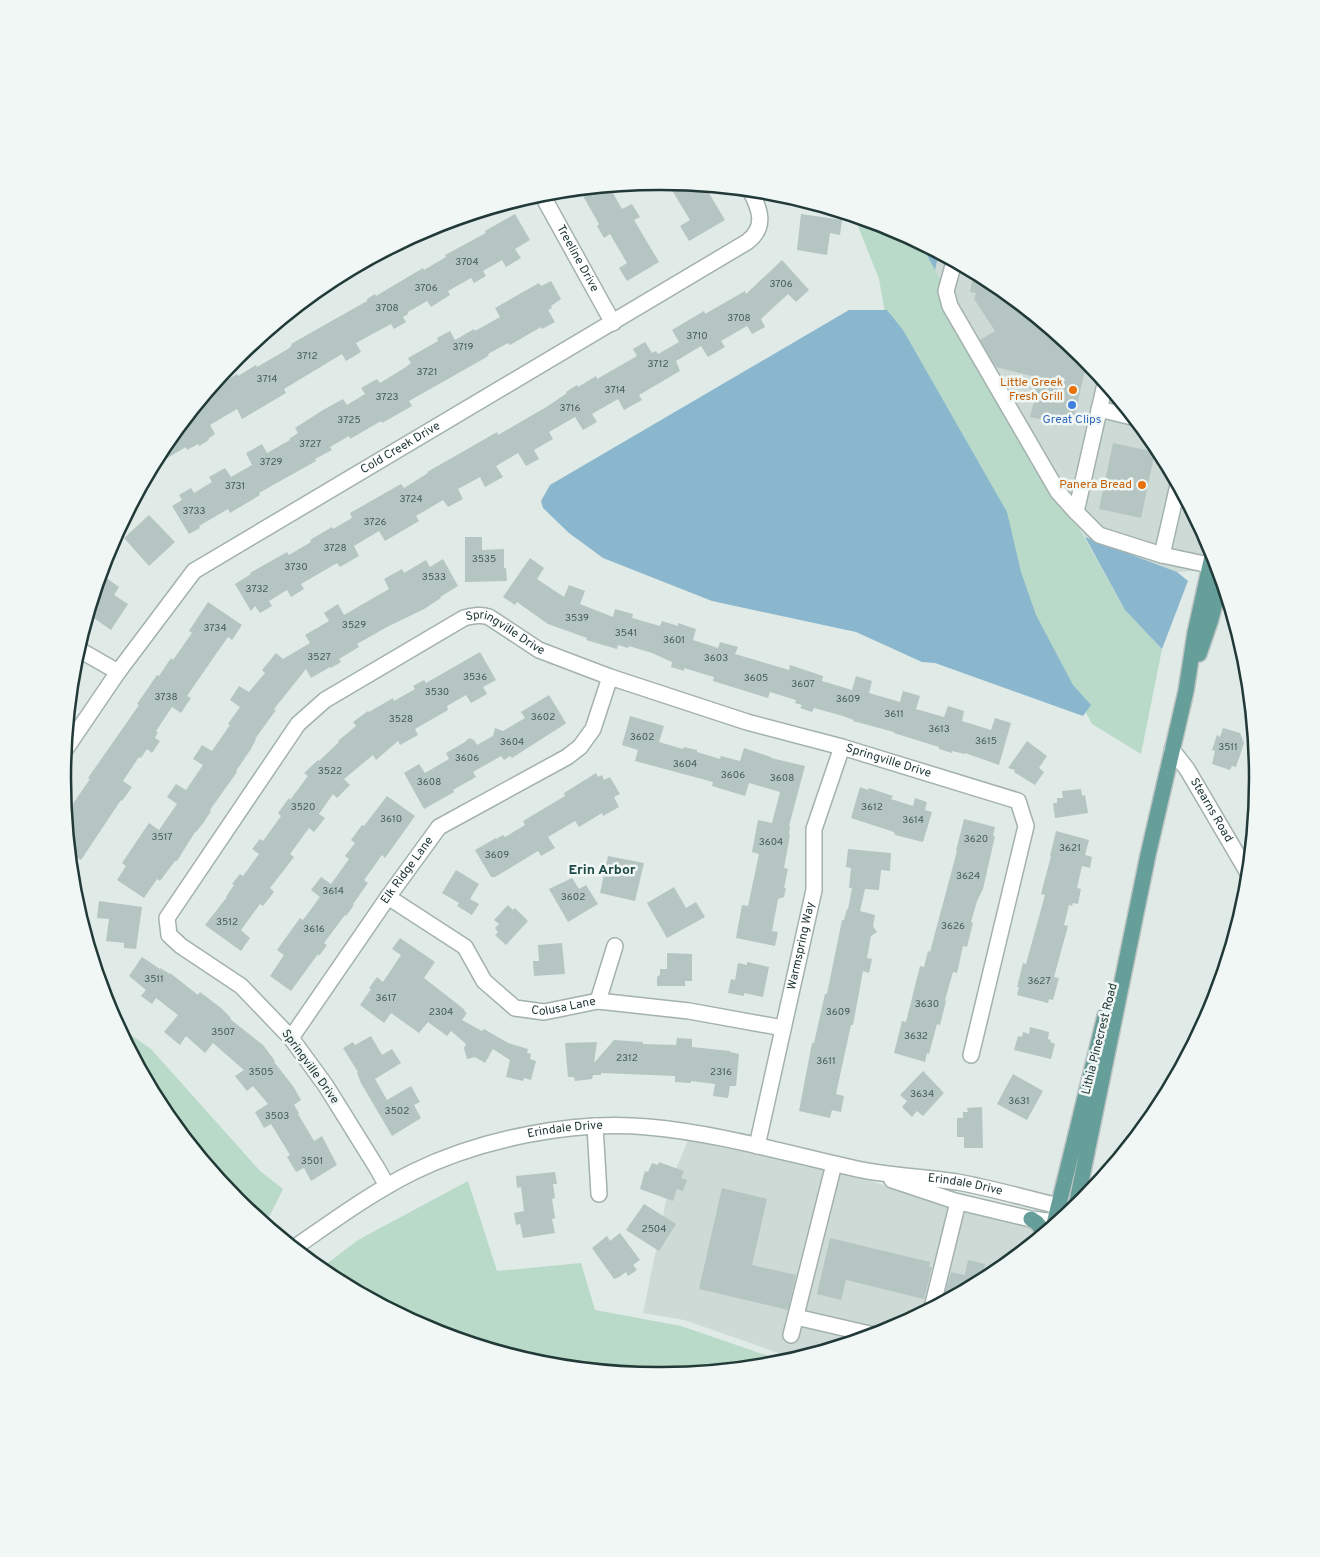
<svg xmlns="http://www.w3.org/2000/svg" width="1320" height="1557" viewBox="0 0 1320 1557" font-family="Overpass,sans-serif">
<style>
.built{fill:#cedad6}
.green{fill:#b9dac8}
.water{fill:#8ab7cd}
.building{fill:#b5c5c1}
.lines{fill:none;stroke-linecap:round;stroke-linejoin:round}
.minor-casing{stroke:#a3b1af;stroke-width:18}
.major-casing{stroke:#bcc4c3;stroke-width:18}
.minor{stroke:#fff;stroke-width:15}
.major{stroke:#669e99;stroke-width:15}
.food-dot{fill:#e8710a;stroke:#f0f7f5;stroke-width:2}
.shop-dot{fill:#3f7fe0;stroke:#f0f7f5;stroke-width:2}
.labels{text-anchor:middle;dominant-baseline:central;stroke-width:5;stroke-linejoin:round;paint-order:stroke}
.number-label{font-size:10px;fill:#465c5a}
.street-label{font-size:12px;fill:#213937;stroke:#f0f7f5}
.food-label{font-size:12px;fill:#c56008;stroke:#f0f7f5;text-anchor:end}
.shop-label{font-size:12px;fill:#366cbe;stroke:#f0f7f5}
.neighbourhood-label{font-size:14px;font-weight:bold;fill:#1e4a47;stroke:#f0f7f5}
.rim{fill:none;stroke:#213937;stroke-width:2.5}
</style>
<rect width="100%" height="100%" fill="#e0eae7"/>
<path class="built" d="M939 253 992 282 1083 356 1157 447 1212 550 1218 569 1177 572 1085 537 935 270Z
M688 1140 857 1176 952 1209 1027 1226 1038 1238 992 1275 888 1331 796 1359 684 1320 643 1313 669 1186Z"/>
<path class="green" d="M854 216 889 227 920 243 1125 610 1162 649 1141 754 1092 724 1033 613 885 313 879 279Z
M118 1026 151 1049 260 1171 283 1189 268 1219 261 1221 237 1201 163 1110Z
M468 1181 497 1271 581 1263 595 1310 681 1326 786 1362 776 1365 660 1376 543 1364 431 1330 328 1275 320 1269 358 1240Z"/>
<path class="water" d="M920 243 939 253 935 270Z
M849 310H887L903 330 1007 512 1021 572 1036 615 1073 685 1091 705 1083 716 935 663 922 662 856 632 712 601 603 558 569 533 543 508 541 501 550 485Z
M1085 537 1177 572 1188 581 1162 649 1125 610Z"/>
<path class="building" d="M667 182 704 185 725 220 689 241 680 226 690 220Z
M609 186 622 209 632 204 640 217 634 220 659 262 627 281 619 268 627 263 610 234 604 238 597 226 599 224 579 189Z
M515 214 530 240 515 249 521 258 506 267 502 260 483 271 486 276 474 283 471 278 448 291 450 295 431 307 427 301 408 312V314L403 317 406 322 394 329 391 324 356 343 361 352 346 361 342 354 284 389 286 393 242 419 237 409 210 425 215 434 208 439 209 440 199 446 198 444 187 450 186 447 152 467 163 446 194 409 211 399 207 393 210 390 237 374 238 376 256 365 257 367 288 349 292 345 291 344 367 301V299L375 294 376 296 423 268 424 270 446 257 445 255 486 233 485 231Z
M801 214 842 220 840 235 830 233 827 255 797 250Z
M782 260 809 290 796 302 788 294 761 319 765 327 752 334 747 326 721 341 725 347 708 357 701 346 676 361 680 371 639 395 642 400 624 410 618 399 592 414 597 422 583 430 575 417 549 432 553 439 534 450 539 459 526 466 518 453 496 466 503 477 485 487 480 477 458 489 463 499 448 507 443 500 416 516 419 521 385 541 379 531 354 546 359 556 340 567 337 563 301 584 304 589 291 597 287 590 269 601 272 606 260 613 255 606 251 611 235 584 251 574 250 573 287 552 289 555 311 542 310 540 332 527 333 529 352 518 350 513 401 484 404 488 428 473 427 472 457 455 497 432 498 435 548 406 567 393 566 392 577 385 578 387 596 376 597 379 637 356 633 349 645 342 652 353 656 351 658 354 679 342 672 330 704 311 705 314 745 291 746 294Z
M974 272 992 282 1083 356 1087 362 1072 426 1030 417 1037 390 1033 389 1036 377 996 367 980 340 995 331 974 299 976 293 970 292Z
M551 281 561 299 551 306 552 308 548 310 555 322 542 329 541 327 510 345 508 343 488 354 489 355 485 358 409 401 412 406 382 423 381 421 350 439 349 436 330 447 332 450 315 459 316 461 259 493 260 495 230 513 228 509 199 526 200 528 189 534 172 506 182 500 179 495 191 488 194 493 212 482 209 477 225 468 231 477 252 465 246 453 262 444 267 453 290 440 289 439 298 433 295 428 323 410 343 399 347 405 365 394 361 388 377 379 380 383 406 367 411 363 408 358 438 341 437 338 450 331 455 340 474 329 475 331 500 317 495 308 539 283 541 286Z
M1113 443 1155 452 1141 518 1099 509Z
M149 515 175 542 149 566 124 538Z
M465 537H482V550L504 549V568H506L507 581 465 582Z
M530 558 544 568 537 579 564 597 569 585 585 591 580 604 613 617 615 609 633 614 632 618 660 626 662 621 678 626V623L696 629 693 640 718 648 720 642 738 647 735 654 789 670 790 665 823 676 822 681 852 690 856 676 872 681 869 693 900 702 903 691 920 696 916 709 944 717 948 706 964 711 962 721 991 730 995 718 1011 723 999 765 965 753V754L952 751V753L939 749V747L894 733V732L853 721 854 720 843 716 814 708 812 712 800 708 802 705 795 703 796 700 770 692 768 698 713 681 714 677 684 668V671L671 667 672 662 652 653 629 646 628 648 618 645 617 649 586 640 587 638 548 624 517 602 515 605 503 597Z
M443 559 458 586 440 597 441 598 424 609 387 627 357 644 359 647 339 659 341 662 331 668 330 667 311 678 306 669 274 709 276 710 255 739H256L251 749 236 771 237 772 210 810 211 811 204 822 196 832H195L177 861H175L160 881 157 879 144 898 117 880 126 866 122 863 149 823 159 830 177 804 167 797 176 784 186 790 203 765 193 759 202 745 212 751 230 725 228 724 240 707 230 700 239 686 249 692 265 673 262 670 276 653 283 659 310 643 305 635 329 621 324 613 338 604 344 615 389 589 384 579 402 569 404 573 426 560 430 567Z
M105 577 119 587 114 595 128 604 111 630 88 614 96 590Z
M208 602 242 625 232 640 228 637 218 651 187 696 191 698 181 713 172 707 156 731 158 732 155 738 160 741 152 753 147 749 141 758 139 757 123 781 132 787 122 801 121 800 81 860 70 853 66 811 70 804 72 805 90 779 88 778 139 705 137 704 157 675 159 676 171 658 173 660 192 633 189 631Z
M480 652 496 680 483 687 487 694 471 703 466 695 447 706 448 710 415 729 418 735 400 745 398 741 376 760 373 755 344 779 350 785 337 798 333 794 319 814 325 818 314 832 309 828 290 854 294 857 270 888 274 892 263 906 260 904 241 930 250 938 241 951 205 925 227 897H226L234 885 232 884 240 874 243 876 259 854 252 849 260 839 263 841 281 816 278 813 289 798 290 800 308 776 304 773 318 760 319 761 339 742 338 741 356 726 353 722 368 711 369 712 393 698 394 701 415 689 413 686 424 680 426 683Z
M549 695 566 723 565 724 512 758 510 756 504 760 501 756 473 772 476 777 453 790 454 792 424 809 404 773 419 764 425 773 449 759 446 753 465 742 469 738 474 740 477 745 493 736 495 728 503 731 525 718 521 712Z
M630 716 664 726 659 742 683 749 684 747 697 750V752L720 759 721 756 740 761 744 748 771 757V758L805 766 789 826H790L789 834 790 835 784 868 788 869 784 888H786L784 897 778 899 772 931 778 932 775 946 736 938 742 905 748 906 759 854 752 852 758 820 772 823 780 792 749 783 745 796 712 786 713 782 635 761 638 750 622 745Z
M1223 728 1240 733 1244 743 1236 767 1232 766 1230 770 1212 764 1215 751 1212 750 1217 735 1220 737Z
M1027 741 1047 756 1039 768 1044 772 1035 785 1014 772 1015 770 1008 768Z
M596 773 598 777 602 775 604 780 610 777 620 794 614 797 619 807 603 816 602 813 579 827 575 821 548 837 555 848 541 856 538 851 495 877H491L475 850 496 838V839L503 835 505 837 525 825 523 821 565 796 564 793Z
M860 787 868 790 869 788 893 796 891 799 913 806 915 798 927 802 925 810 932 812 923 842 895 835 894 832 851 818Z
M1081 789 1082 796 1085 795 1088 813 1055 818 1053 803H1057V798H1063L1062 791Z
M387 796 415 816 385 858 382 855 364 880 368 883 353 904 354 905 346 916 345 915 324 943 327 945 319 956 318 954 291 991 270 976 284 955 277 950 300 918 303 920 320 897 311 890 321 877 331 884 349 859 345 856 355 843 351 840 362 825 364 826Z
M964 819 995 827 993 836H995L983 889 977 901 971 922 973 923 967 947 963 946 957 973 953 972 945 1000 946 1001 940 1025 937 1024 929 1054 927 1053 925 1062 894 1053 902 1021 906 1022 920 966 924 967 928 951 930 952 957 851H956Z
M1056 831 1089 840 1085 855 1092 857 1090 868 1082 866 1077 888 1081 889 1078 904 1073 903 1072 906 1069 905 1064 925 1068 926 1054 977 1059 978 1053 1000 1049 999 1048 1003 1017 995 1019 987H1017L1023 963 1026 964 1045 895 1041 894 1051 856H1050Z
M848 849 891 853 890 871 881 870 879 890 865 889 860 911 875 915 873 926 877 932 871 936 867 958 872 959 869 973 863 971 853 1025H851L836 1094 844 1096 841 1112 832 1110 830 1118 799 1111 812 1043H814L825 994H827L842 920H844L847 909H848L852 888H849L851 868 846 867Z
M608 856 644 863 635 901 600 893Z
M456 870 479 884 470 899 479 904 472 915 457 906 459 903 442 893Z
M572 878 579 889 586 885 598 904 568 922 549 889Z
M674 887 686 908 696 902 705 917 667 938 647 903Z
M99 901 142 907 136 949 124 948V943L106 941 109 919 97 918Z
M508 905 513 910 515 908 528 921 506 945 495 935 498 932 495 928 499 924 494 920Z
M400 938 435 962 424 978 465 1010 464 1011 467 1013 462 1020 482 1031 484 1029 508 1043 528 1049 527 1053 531 1054 530 1059 536 1061 531 1080 524 1078 523 1081 506 1077 510 1060 493 1049 485 1063 475 1057 467 1059 464 1048 466 1044 451 1031 447 1036 428 1022 419 1033 391 1013 384 1023 360 1005 371 989 369 988 377 977 383 982 401 955 392 949Z
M562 943 565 974 534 976 533 961H539L538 945Z
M667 953 692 954V981H685V986H657V977L660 975V969H667Z
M142 957 160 969V968L170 974V973L198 995 200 992 221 1008 231 1018 230 1019 263 1045 275 1061 274 1062 293 1086 301 1100 294 1105 299 1113 298 1114 314 1141 322 1136 337 1165 311 1181 304 1168 296 1172 287 1157 290 1155 271 1124 264 1128 255 1112 268 1104 253 1086 247 1091 235 1076 244 1070 213 1043 205 1053 186 1036 180 1045 164 1032 178 1015 156 998 152 1004 141 996 146 990 129 976Z
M747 962 769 967 763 997 744 993V996L728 993 731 979 735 980 738 963 747 965Z
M1030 1027 1049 1032 1048 1039 1051 1040 1050 1042 1055 1044 1051 1059 1014 1050 1018 1036 1022 1037 1023 1032 1029 1034Z
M371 1036 382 1055 392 1049 401 1063 375 1079 387 1100 411 1086 420 1102 414 1105 421 1118 392 1136 361 1083 357 1073 358 1072 343 1048 353 1042 355 1045Z
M677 1038 692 1039V1047L730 1051V1052L739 1054 736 1086H730L728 1098 713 1096 715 1084 691 1081V1083L675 1082V1076L601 1073V1075H593L592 1079 575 1081 574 1077H568L565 1043 597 1042 594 1063 614 1040 643 1042V1044L676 1045Z
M923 1071 944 1093 923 1116 917 1111 912 1117 902 1107 907 1101 900 1095Z
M1013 1074 1043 1091 1027 1120 997 1104Z
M982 1107 983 1148H964V1137H957V1118H963V1112H968L967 1108Z
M659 1162 684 1171 681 1178 687 1180 683 1191 677 1189 673 1201 640 1189 645 1171 648 1172 652 1163 658 1165Z
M555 1172 557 1184H553L555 1198 552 1199 555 1218 552 1219 555 1233 523 1238 520 1224 516 1225 514 1213 524 1211 521 1187 517 1188 516 1176Z
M722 1188 767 1199 752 1265 796 1275 788 1310 699 1289Z
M644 1204 676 1224 659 1251 626 1230Z
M620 1233 640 1260 633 1265 637 1270 628 1276 626 1272 619 1277 614 1279 592 1248 607 1236 610 1241Z
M830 1238 930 1262 929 1267H932L924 1299 846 1280 841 1300 817 1294Z
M968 1260 985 1264 981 1281 943 1301 951 1272 965 1275Z"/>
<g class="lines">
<defs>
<g id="minor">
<path id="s1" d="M541 193 613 323"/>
<path d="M954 262 946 291 950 306 1058 492 1076 512"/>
<path d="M1105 384 1076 512 1099 535 1162 555 1209 565"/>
<path d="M1099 409 1132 417"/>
<path d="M1162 555 1178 485"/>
<path d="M78 649 118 672"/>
<path id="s2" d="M65 750 118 672 194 571 747 242C767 227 760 209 750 190"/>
<path id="s3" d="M1172 750 1187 769 1248 873"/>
<path id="s4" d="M388 897 465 947 484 981 515 1008 544 1012 598 1001 689 1011 783 1028"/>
<path d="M598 1001 615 946"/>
<path id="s5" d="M291 1038 388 897 439 827 567 757 580 747 593 729 610 677"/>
<path d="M595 1126 599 1194"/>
<path id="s6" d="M757 1146 814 890V829L842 747"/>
<path d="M892 1180 955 1201 1031 1219 1057 1222"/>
<path id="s7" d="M387 1186 377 1168 326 1086 291 1038 241 986 181 946 169 935 167 918 298 724 325 700 464 618C473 616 480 614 489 617L539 650 610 677 747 722 842 747 1018 801 1026 826 971 1055"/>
<path id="s8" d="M294 1248C333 1221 371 1193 413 1172 481 1139 573 1120 648 1127 718 1133 788 1154 857 1169 890 1176 924 1177 957 1182 991 1188 1025 1198 1058 1206L1067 1214"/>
<path d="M932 1308 958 1202"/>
<path d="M796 1317 874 1335"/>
<path d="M791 1335 834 1164"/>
</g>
<path id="major" d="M1199 654 1211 619 1221 580
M1076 1206 1148 855 1186 691 1195 633 1213 552
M1031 1219 1037 1223 1044 1232
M1054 1224 1105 1016"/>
</defs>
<use href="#minor" class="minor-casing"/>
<use href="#major" class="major-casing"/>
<use href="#minor" class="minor"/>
<use href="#major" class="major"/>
</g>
<g class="food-dot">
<circle cx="1073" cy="390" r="5"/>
<circle cx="1142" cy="485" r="5"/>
</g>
<circle class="shop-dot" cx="1072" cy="405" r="5"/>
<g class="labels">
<g class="number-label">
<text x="467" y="262">3704</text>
<text x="781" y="284">3706</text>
<text x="426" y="288">3706</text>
<text x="387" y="308">3708</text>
<text x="739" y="318">3708</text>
<text x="697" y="336">3710</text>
<text x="463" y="347">3719</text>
<text x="307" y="356">3712</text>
<text x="658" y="364">3712</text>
<text x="427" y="372">3721</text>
<text x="267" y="379">3714</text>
<text x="615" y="390">3714</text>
<text x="387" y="397">3723</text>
<text x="570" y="408">3716</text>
<text x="349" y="420">3725</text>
<text x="310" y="444">3727</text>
<text x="271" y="462">3729</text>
<text x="235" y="486">3731</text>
<text x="411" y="499">3724</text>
<text x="194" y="511">3733</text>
<text x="375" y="522">3726</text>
<text x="335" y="548">3728</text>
<text x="484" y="559">3535</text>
<text x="296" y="567">3730</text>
<text x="434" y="577">3533</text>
<text x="257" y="589">3732</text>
<text x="577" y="618">3539</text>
<text x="354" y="625">3529</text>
<text x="215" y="628">3734</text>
<text x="626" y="633">3541</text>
<text x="674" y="640">3601</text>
<text x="319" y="657">3527</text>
<text x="716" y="658">3603</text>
<text x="475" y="677">3536</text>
<text x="756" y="678">3605</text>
<text x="803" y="684">3607</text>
<text x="437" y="692">3530</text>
<text x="166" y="697">3738</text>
<text x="848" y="699">3609</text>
<text x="894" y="714">3611</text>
<text x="543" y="717">3602</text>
<text x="401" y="719">3528</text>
<text x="939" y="729">3613</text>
<text x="642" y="737">3602</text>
<text x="986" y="741">3615</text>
<text x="512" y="742">3604</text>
<text x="1228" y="747">3511</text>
<text x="467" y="758">3606</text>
<text x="685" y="764">3604</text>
<text x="330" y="771">3522</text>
<text x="733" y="775">3606</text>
<text x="782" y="778">3608</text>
<text x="429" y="782">3608</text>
<text x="303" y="807">3520</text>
<text x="872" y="807">3612</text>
<text x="391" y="819">3610</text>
<text x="913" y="820">3614</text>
<text x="162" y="837">3517</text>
<text x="976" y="839">3620</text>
<text x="771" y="842">3604</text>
<text x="1070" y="848">3621</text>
<text x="497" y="855">3609</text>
<text x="968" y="876">3624</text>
<text x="333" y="891">3614</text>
<text x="573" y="897">3602</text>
<text x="227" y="922">3512</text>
<text x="953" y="926">3626</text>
<text x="314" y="929">3616</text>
<text x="154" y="979">3511</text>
<text x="1039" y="981">3627</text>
<text x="386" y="998">3617</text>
<text x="927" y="1004">3630</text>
<text x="441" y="1012">2304</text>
<text x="838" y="1012">3609</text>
<text x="223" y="1032">3507</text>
<text x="916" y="1036">3632</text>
<text x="627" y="1058">2312</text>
<text x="826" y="1061">3611</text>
<text x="261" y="1072">3505</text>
<text x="721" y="1072">2316</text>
<text x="922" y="1094">3634</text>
<text x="1019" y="1101">3631</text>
<text x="397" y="1111">3502</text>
<text x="277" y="1116">3503</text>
<text x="312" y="1161">3501</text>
<text x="654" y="1229">2504</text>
</g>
<g class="street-label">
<text stroke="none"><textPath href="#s1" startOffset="75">Treeline Drive</textPath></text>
<text stroke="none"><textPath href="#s2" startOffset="461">Cold Creek Drive</textPath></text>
<text stroke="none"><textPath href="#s7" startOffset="832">Springville Drive</textPath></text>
<text stroke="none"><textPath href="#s7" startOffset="1238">Springville Drive</textPath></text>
<text stroke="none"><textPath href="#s3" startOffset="72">Stearns Road</textPath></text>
<text stroke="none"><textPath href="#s5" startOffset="204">Elk Ridge Lane</textPath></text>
<text stroke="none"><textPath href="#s6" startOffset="205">Warmspring Way</textPath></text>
<text stroke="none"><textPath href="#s4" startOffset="221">Colusa Lane</textPath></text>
<text transform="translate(1100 1039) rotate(-76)">Lithia Pinecrest Road</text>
<text transform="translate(310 1067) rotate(54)">Springville Drive</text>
<text stroke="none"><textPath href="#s8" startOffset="300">Erindale Drive</textPath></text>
<text stroke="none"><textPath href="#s8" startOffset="706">Erindale Drive</textPath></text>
</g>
<g class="food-label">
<text x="1063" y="383">Little Greek<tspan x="1063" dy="14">Fresh Grill</tspan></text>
<text x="1132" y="485">Panera Bread</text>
</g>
<g class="shop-label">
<text x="1072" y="420">Great Clips</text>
</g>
<g class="neighbourhood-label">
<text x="602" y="870">Erin Arbor</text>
</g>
</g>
<path d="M0 0H1320V1557H0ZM659 190H661A588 588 0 0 1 1249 778V779A588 588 0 0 1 661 1367H659A588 588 0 0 1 71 779V778A588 588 0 0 1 659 190Z" fill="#f0f7f5" fill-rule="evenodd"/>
<path class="rim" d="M659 190H661A588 588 0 0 1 1249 778V779A588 588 0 0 1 661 1367H659A588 588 0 0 1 71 779V778A588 588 0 0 1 659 190Z"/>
</svg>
